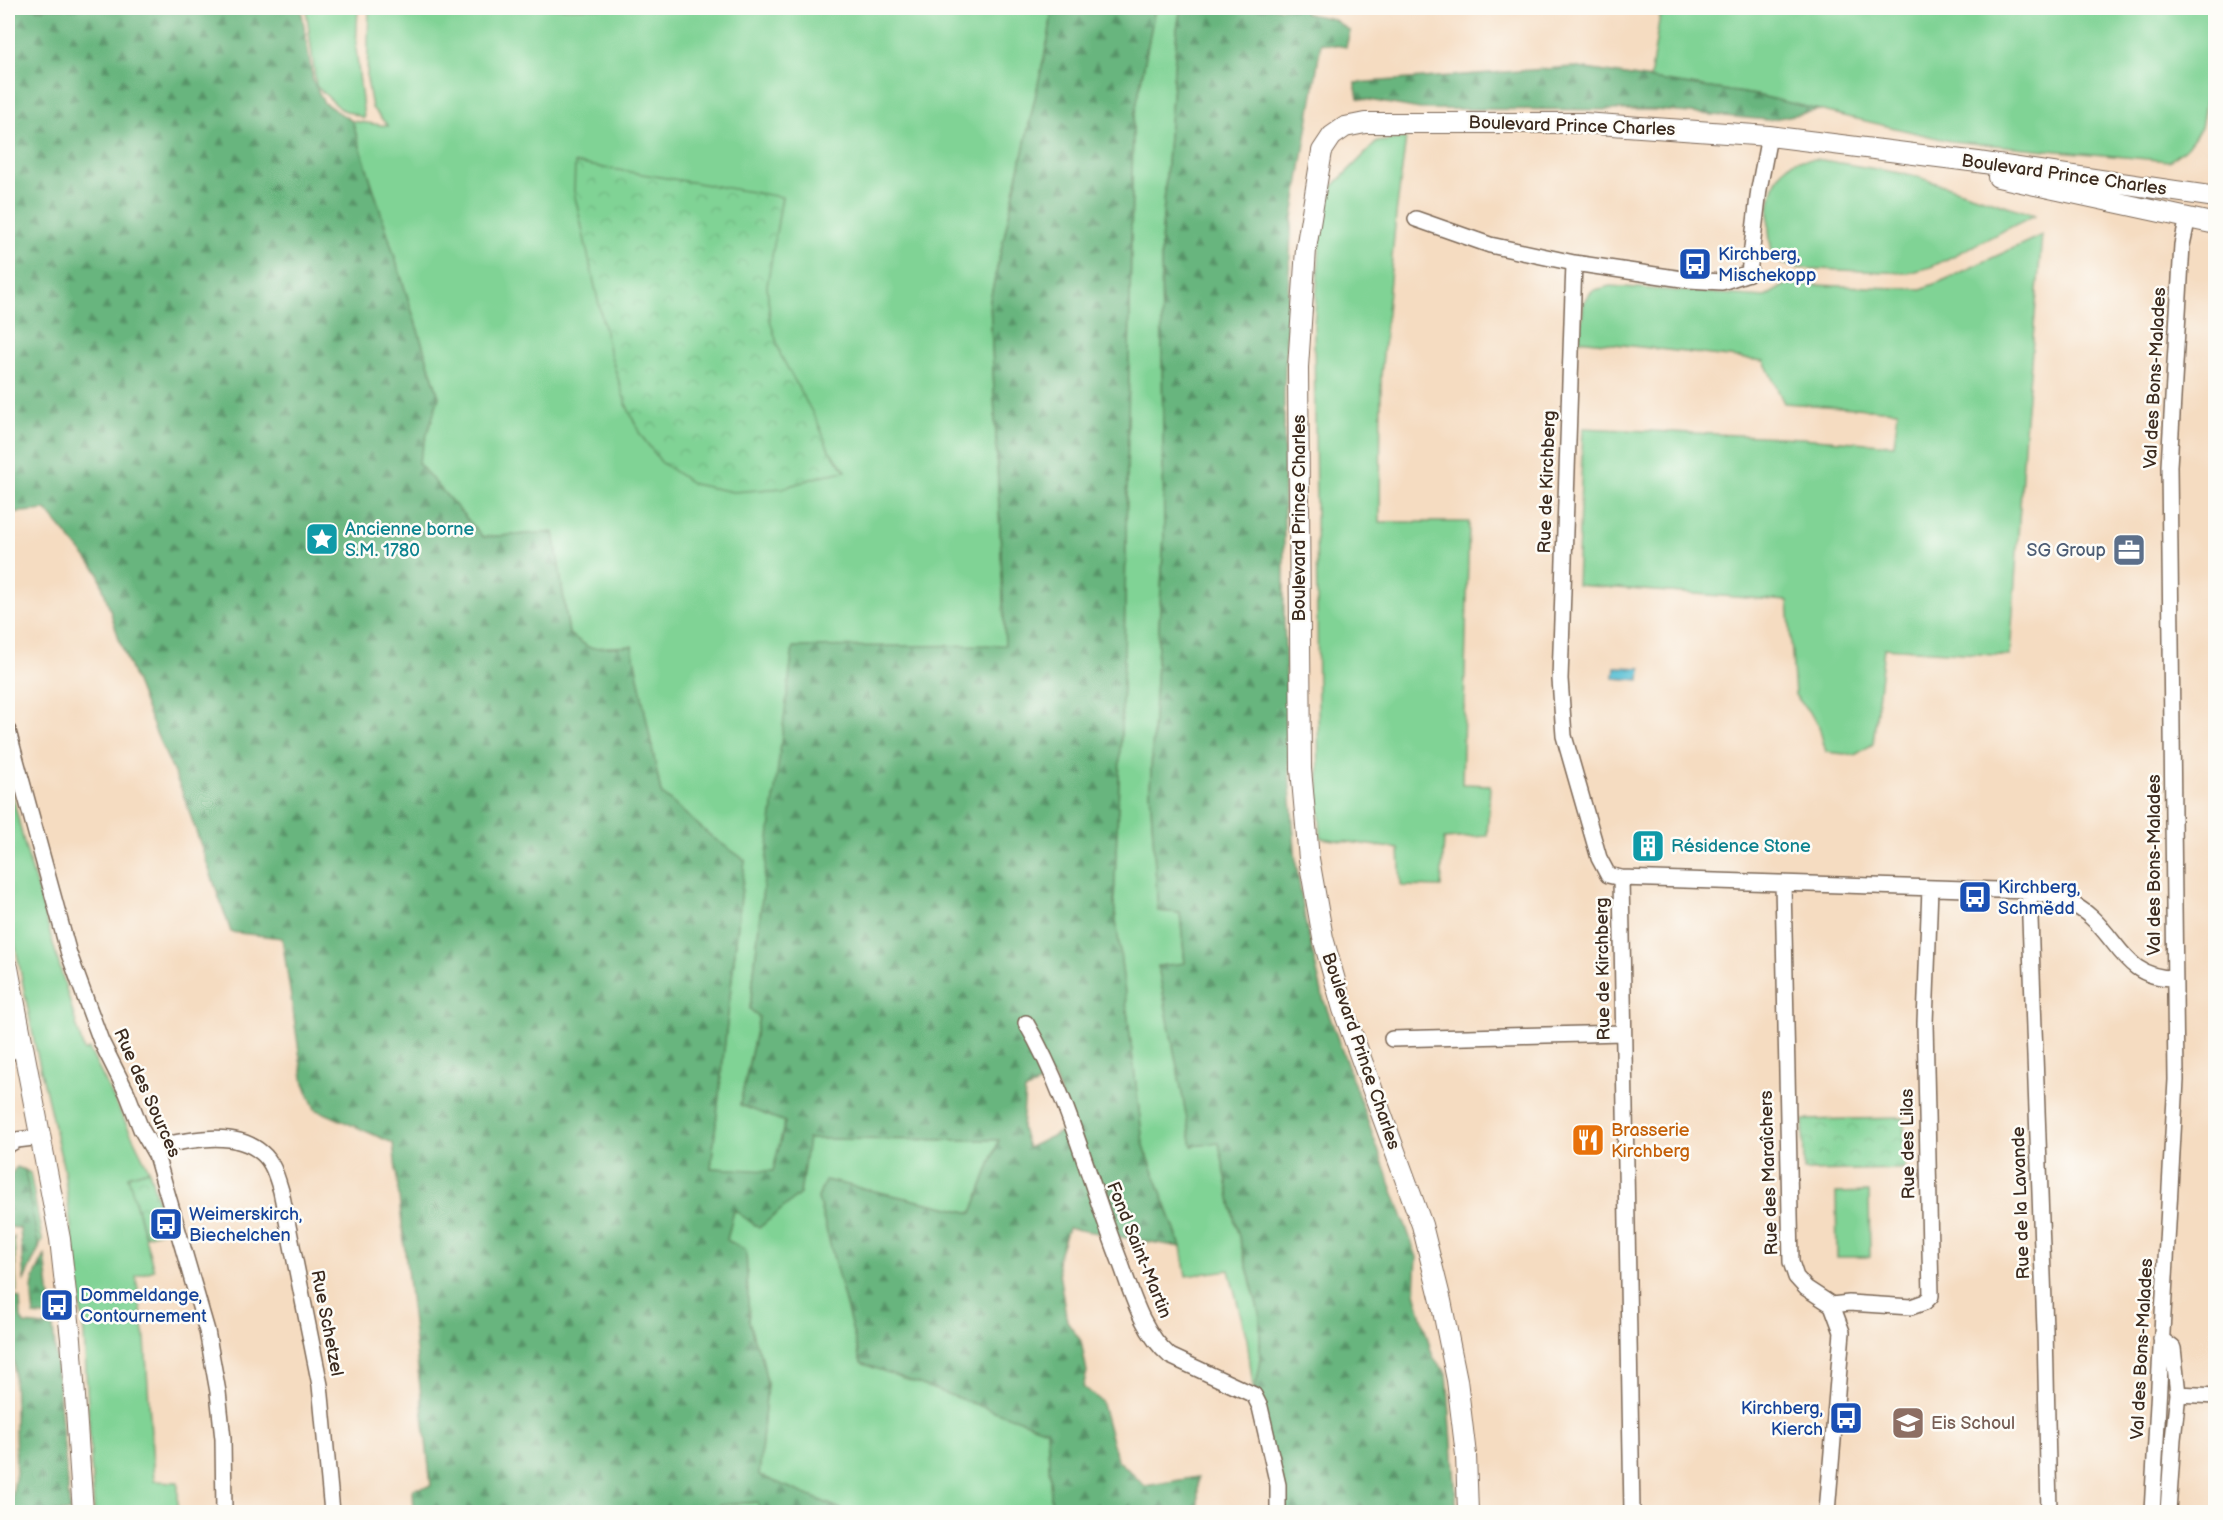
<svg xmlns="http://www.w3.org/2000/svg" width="2223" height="1520" viewBox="0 0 2223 1520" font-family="'Balsamiq Sans',sans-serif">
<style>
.green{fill:#80d395;stroke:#5e7e5a;stroke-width:1.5}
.forest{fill:url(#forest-firs);stroke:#52704e;stroke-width:1.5;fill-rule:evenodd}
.park{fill:url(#park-crowns);stroke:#5e7e5a;stroke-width:1.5}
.water{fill:url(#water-ripples);stroke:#497479;stroke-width:1.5}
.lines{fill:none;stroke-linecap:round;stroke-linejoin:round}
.minor-casing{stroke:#7c6857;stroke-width:18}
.major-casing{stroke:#7c6857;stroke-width:22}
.minor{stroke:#fff;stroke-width:15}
.major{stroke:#fff;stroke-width:20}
.labels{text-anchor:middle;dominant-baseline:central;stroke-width:5;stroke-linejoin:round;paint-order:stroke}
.street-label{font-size:18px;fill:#3b2a1e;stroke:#fdfcf7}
.transit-label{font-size:18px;fill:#164399;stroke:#fdfcf7;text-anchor:start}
.culture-label{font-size:18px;fill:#0d838f;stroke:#fdfcf7;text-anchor:start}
.service-label{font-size:18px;fill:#4e5e75;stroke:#fdfcf7;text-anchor:end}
.food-label{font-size:18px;fill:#c56008;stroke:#fdfcf7;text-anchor:start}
.education-label{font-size:18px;fill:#785e54;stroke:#fdfcf7;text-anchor:start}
</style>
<defs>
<pattern id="forest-firs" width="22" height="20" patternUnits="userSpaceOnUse" patternTransform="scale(1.5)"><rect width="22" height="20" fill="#68b57e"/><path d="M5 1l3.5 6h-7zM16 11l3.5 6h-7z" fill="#579367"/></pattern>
<pattern id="park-crowns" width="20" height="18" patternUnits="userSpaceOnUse" patternTransform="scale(1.5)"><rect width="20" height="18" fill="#80d395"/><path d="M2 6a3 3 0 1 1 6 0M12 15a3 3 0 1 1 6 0" fill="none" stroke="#70b580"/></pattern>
<pattern id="water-ripples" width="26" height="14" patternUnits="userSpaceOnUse" patternTransform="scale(1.5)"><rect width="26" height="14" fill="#57bfd4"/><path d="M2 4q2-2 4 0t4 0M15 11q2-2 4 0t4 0" fill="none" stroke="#499bab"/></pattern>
</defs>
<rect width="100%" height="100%" fill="#fdfcf7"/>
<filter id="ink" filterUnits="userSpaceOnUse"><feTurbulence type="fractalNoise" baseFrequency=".0167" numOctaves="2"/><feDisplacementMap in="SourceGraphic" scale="12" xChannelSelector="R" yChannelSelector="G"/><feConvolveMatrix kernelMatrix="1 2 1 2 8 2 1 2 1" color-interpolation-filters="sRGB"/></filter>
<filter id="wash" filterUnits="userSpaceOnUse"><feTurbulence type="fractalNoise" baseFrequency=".008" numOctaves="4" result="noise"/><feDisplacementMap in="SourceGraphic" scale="24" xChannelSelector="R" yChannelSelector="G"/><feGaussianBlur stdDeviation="1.35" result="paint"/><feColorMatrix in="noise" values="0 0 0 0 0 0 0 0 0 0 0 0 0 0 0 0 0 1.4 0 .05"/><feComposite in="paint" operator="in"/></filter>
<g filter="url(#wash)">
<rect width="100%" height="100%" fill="#f5dcc1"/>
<path class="green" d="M306 8H358L356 48 364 118 341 109 316 86Z
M369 8H1052L1049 35 990 300 1005 645 765 870 750 1009 759 1017 740 1104 785 1121 773 1172 711 1168 745 860 712 837 661 793 632 647 590 648 569 634 554 533 483 537 417 463 439 397 352 121 388 126 372 108 367 79Z
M1155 8H1181L1177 29 1161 244 1164 535 1150 790 1158 911 1180 913 1185 964 1158 966 1192 1146 1219 1143 1235 1222 1260 1316V1366L1254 1395 1247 1339 1229 1270 1186 1276 1181 1247 1143 1143 1114 903 1124 657 1133 123Z
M1661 8H2215V47L2201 128 2186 148 2169 161 1950 141 1756 95 1650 79Z
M1406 138 1396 215 1381 376 1380 522H1469L1462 784 1490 785 1487 836 1444 839 1441 887 1401 886 1399 849 1321 838 1319 801 1314 326 1321 230 1332 187 1377 142Z
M1816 159 1912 175 2035 215 1931 267 1908 273 1796 268 1775 261C1765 234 1764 178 1793 162 1799 159 1810 160 1816 159Z
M2042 235 2025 431 2010 656 1884 648 1873 744 1855 755 1826 752 1818 723 1795 695 1788 601 1577 585 1583 428 1801 438 1894 445 1898 411 1784 403 1764 361 1579 340 1584 302 1592 291 1610 286 1765 297 1787 284 1921 289 1942 281Z
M8 776 24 843 84 1051 89 1049 149 1170 128 1176 154 1270 136 1276 145 1339 154 1481 178 1482V1512H94L84 1335 64 1170 35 1045 8 908Z
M807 1139 999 1140 972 1213 826 1180 818 1198 861 1363 1047 1430 1052 1512H848L759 1476 767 1384 762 1357 754 1340 749 1321 746 1251 727 1240 734 1210 800 1194Z
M25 1170 30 1173 42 1240 39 1248Z
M1869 1192 1870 1257H1837L1836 1193Z
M14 1236 17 1292 8 1285V1249Z
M759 1502V1512H713L720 1505Z"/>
<path class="forest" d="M8 8H301L313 81 324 103 352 121 439 397 418 463 483 537 554 532 569 634 590 648 632 646 661 793 712 837 745 860 711 1168 773 1171 785 1122 740 1105 759 1017 750 1009 765 870 793 647 1005 645 990 300 1049 35 1052 8H1155L1133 123 1124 657 1114 903 1143 1143 1181 1247 1068 1228 1057 1261 1067 1321 1081 1341 1087 1372 1083 1387 1101 1401 1117 1459 1145 1486 1198 1477V1512H1052L1047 1430 861 1363 818 1198 825 1180 972 1213 999 1140 808 1139 800 1194 759 1228 734 1210 727 1240 746 1250 749 1321 754 1340 762 1357 767 1384 759 1475 848 1512H759L758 1502 720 1505 713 1512H414L413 1489 431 1486 393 1143 315 1109 304 1084 282 938 231 932 182 791 156 733 120 642 98 572 46 510 8 513ZM1053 1075 1073 1126 1028 1148 1022 1129 1025 1091Z
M1181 8H1305L1304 13 1333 19 1350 31 1346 47 1321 43 1291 230 1284 394V618L1290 786 1296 863 1306 925 1324 1001 1417 1257 1415 1292 1433 1358 1447 1373 1457 1512H1278L1254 1395 1260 1366V1316L1235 1222 1219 1143 1192 1146 1158 966 1185 963 1180 913 1158 911 1150 790 1164 535 1161 244 1177 29Z
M1573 67 1756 95 1819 110 1768 120 1657 110 1420 109 1358 98 1355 83Z
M17 1167 25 1170 39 1248 24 1280 20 1228 8 1227C7 1208 2 1180 17 1167Z
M45 1255 52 1317 34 1315C30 1286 31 1281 45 1255Z
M8 1292 20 1299 21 1318 24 1324 53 1327 70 1512H10L16 1472 14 1363 8 1326Z"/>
<path class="park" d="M575 163 782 197 767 286 770 320 781 356 818 423 829 450 846 471 824 475 783 488 733 492 693 484 661 462 640 434 626 404 609 350 574 192Z
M1904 1118 1905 1169 1804 1171 1803 1120Z
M149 1170 166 1230 145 1236 128 1176Z"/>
<path class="water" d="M1615 667 1641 668 1640 680 1614 678Z"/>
</g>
<g filter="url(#ink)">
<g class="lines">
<defs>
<path id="minor" d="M1769 136 1759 189 1749 273 1722 282 1689 280 1574 263 1560 679 1564 736 1599 858 1608 875 1621 878 2029 891C2053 897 2073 900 2092 918 2121 945 2127 978 2174 978
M1416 219 1490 245 1574 263
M8 731 69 954 101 1041 127 1093 141 1129 156 1155 207 1331 218 1392 223 1439 224 1512
M1621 878 1632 1512
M1783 883 1791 1262 1796 1277 1806 1288 1832 1305 1842 1332 1827 1512
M2029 891 2045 1330 2049 1512
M1026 1023C1070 1097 1089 1184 1121 1264 1133 1297 1143 1333 1170 1356L1254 1395 1260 1407 1278 1485V1512
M1392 1039 1623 1033
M8 1054 22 1039
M8 1145 17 1140 41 1137
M153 1147C186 1141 234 1128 262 1153 273 1162 277 1178 281 1191L320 1385 332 1512
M1832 1305 1849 1303 1911 1307 1925 1302 1931 1296 1925 1023 1930 888
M2161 1339 2173 1348 2178 1394 2216 1396
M2152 1512 2176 1080 2169 466 2182 245 2188 217
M2168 1512 2173 1439 2178 1394"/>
<path id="major" d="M1998 177 2216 224
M8 968 60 1239 71 1339 83 1512
M1468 1512 1466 1455 1457 1380 1441 1301 1422 1225 1343 1009 1323 938 1309 859 1301 769 1298 367 1306 249 1322 151 1332 136 1345 127 1365 123H1583L1769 136 1978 162 2216 197"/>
</defs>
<use href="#minor" class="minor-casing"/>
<use href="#major" class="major-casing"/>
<use href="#minor" class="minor"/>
<use href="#major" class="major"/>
</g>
</g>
<defs>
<symbol id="bus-square" viewBox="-11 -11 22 22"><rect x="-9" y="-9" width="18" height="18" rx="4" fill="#1a4fb4" stroke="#fdfcf7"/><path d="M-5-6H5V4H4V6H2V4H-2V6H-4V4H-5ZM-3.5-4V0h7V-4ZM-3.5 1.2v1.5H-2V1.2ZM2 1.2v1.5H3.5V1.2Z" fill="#fff"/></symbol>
<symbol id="sight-square" viewBox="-11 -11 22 22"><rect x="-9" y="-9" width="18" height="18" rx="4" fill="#0f9aa8" stroke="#fdfcf7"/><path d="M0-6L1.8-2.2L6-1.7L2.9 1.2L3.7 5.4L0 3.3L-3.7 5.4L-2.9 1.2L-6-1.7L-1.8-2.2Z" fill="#fff"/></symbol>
<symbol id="office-square" viewBox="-11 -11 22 22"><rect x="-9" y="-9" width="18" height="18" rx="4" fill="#5c6f8a" stroke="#fdfcf7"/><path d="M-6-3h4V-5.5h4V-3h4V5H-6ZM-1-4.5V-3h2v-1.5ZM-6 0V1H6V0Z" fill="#fff"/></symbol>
<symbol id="building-square" viewBox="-11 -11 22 22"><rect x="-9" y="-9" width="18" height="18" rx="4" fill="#0f9aa8" stroke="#fdfcf7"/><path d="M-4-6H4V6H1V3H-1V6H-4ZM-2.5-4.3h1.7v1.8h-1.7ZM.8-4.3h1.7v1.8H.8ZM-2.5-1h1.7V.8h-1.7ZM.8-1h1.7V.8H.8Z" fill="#fff"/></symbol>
<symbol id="restaurant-square" viewBox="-11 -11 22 22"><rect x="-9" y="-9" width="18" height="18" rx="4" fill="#e8710a" stroke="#fdfcf7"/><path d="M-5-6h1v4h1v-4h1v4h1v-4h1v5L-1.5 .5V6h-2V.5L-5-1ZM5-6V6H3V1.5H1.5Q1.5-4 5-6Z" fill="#fff"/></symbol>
<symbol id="school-square" viewBox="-11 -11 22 22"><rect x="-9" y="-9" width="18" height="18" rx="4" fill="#8d6e63" stroke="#fdfcf7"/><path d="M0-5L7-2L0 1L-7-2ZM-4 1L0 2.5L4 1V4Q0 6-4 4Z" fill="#fff"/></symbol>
</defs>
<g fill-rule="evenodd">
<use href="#bus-square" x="1676" y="245" width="38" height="38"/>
<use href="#sight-square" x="303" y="520" width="38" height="38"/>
<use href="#office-square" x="2110" y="531" width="38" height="38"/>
<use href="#building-square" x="1629" y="827" width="38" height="38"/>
<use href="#bus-square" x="1956" y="878" width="38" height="38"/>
<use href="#restaurant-square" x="1569" y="1121" width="38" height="38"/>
<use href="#bus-square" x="147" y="1205" width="38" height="38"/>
<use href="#bus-square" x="38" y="1286" width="38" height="38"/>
<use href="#bus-square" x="1827" y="1399" width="38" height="38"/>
<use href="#school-square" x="1889" y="1404" width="38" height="38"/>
</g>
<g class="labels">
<g class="street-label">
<text transform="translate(1572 126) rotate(2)">Boulevard Prince Charles</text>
<text transform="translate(2064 175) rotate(8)">Boulevard Prince Charles</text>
<text transform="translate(2155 378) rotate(-87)">Val des Bons-Malades</text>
<text transform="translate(1547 482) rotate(-88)">Rue de Kirchberg</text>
<text transform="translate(1299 518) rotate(-90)">Boulevard Prince Charles</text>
<text transform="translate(2154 865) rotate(-90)">Val des Bons-Malades</text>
<text transform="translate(1603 969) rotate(-91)">Rue de Kirchberg</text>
<text transform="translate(1361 1051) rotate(71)">Boulevard Prince Charles</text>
<text transform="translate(147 1093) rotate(66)">Rue des Sources</text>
<text transform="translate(1908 1144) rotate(-91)">Rue des Lilas</text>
<text transform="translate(1769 1173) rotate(-92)">Rue des Maraîchers</text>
<text transform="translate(2021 1203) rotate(-92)">Rue de la Lavande</text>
<text transform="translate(1139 1250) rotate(68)">Fond Saint-Martin</text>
<text transform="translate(327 1323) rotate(79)">Rue Schetzel</text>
<text transform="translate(2142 1349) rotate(-87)">Val des Bons-Malades</text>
</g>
<g class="transit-label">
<text x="1718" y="254">Kirchberg,<tspan x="1718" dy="21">Mischekopp</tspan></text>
<text x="1998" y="887">Kirchberg,<tspan x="1998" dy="21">Schmëdd</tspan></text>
<text x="189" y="1214">Weimerskirch,<tspan x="189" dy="21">Biechelchen</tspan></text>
<text x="80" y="1295">Dommeldange,<tspan x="80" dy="21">Contournement</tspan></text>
<text x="1823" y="1408" text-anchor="end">Kirchberg,<tspan x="1823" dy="21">Kierch</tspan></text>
</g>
<g class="culture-label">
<text x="345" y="529">Ancienne borne<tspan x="345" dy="21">S.M. 1780</tspan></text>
<text x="1671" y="846">Résidence Stone</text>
</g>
<g class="service-label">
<text x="2106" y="550">SG Group</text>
</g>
<g class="food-label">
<text x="1611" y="1130">Brasserie<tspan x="1611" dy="21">Kirchberg</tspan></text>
</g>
<g class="education-label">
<text x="1931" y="1423">Eis Schoul</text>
</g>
</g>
<rect width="2223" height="1520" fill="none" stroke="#fdfcf7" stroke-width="30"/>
</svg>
